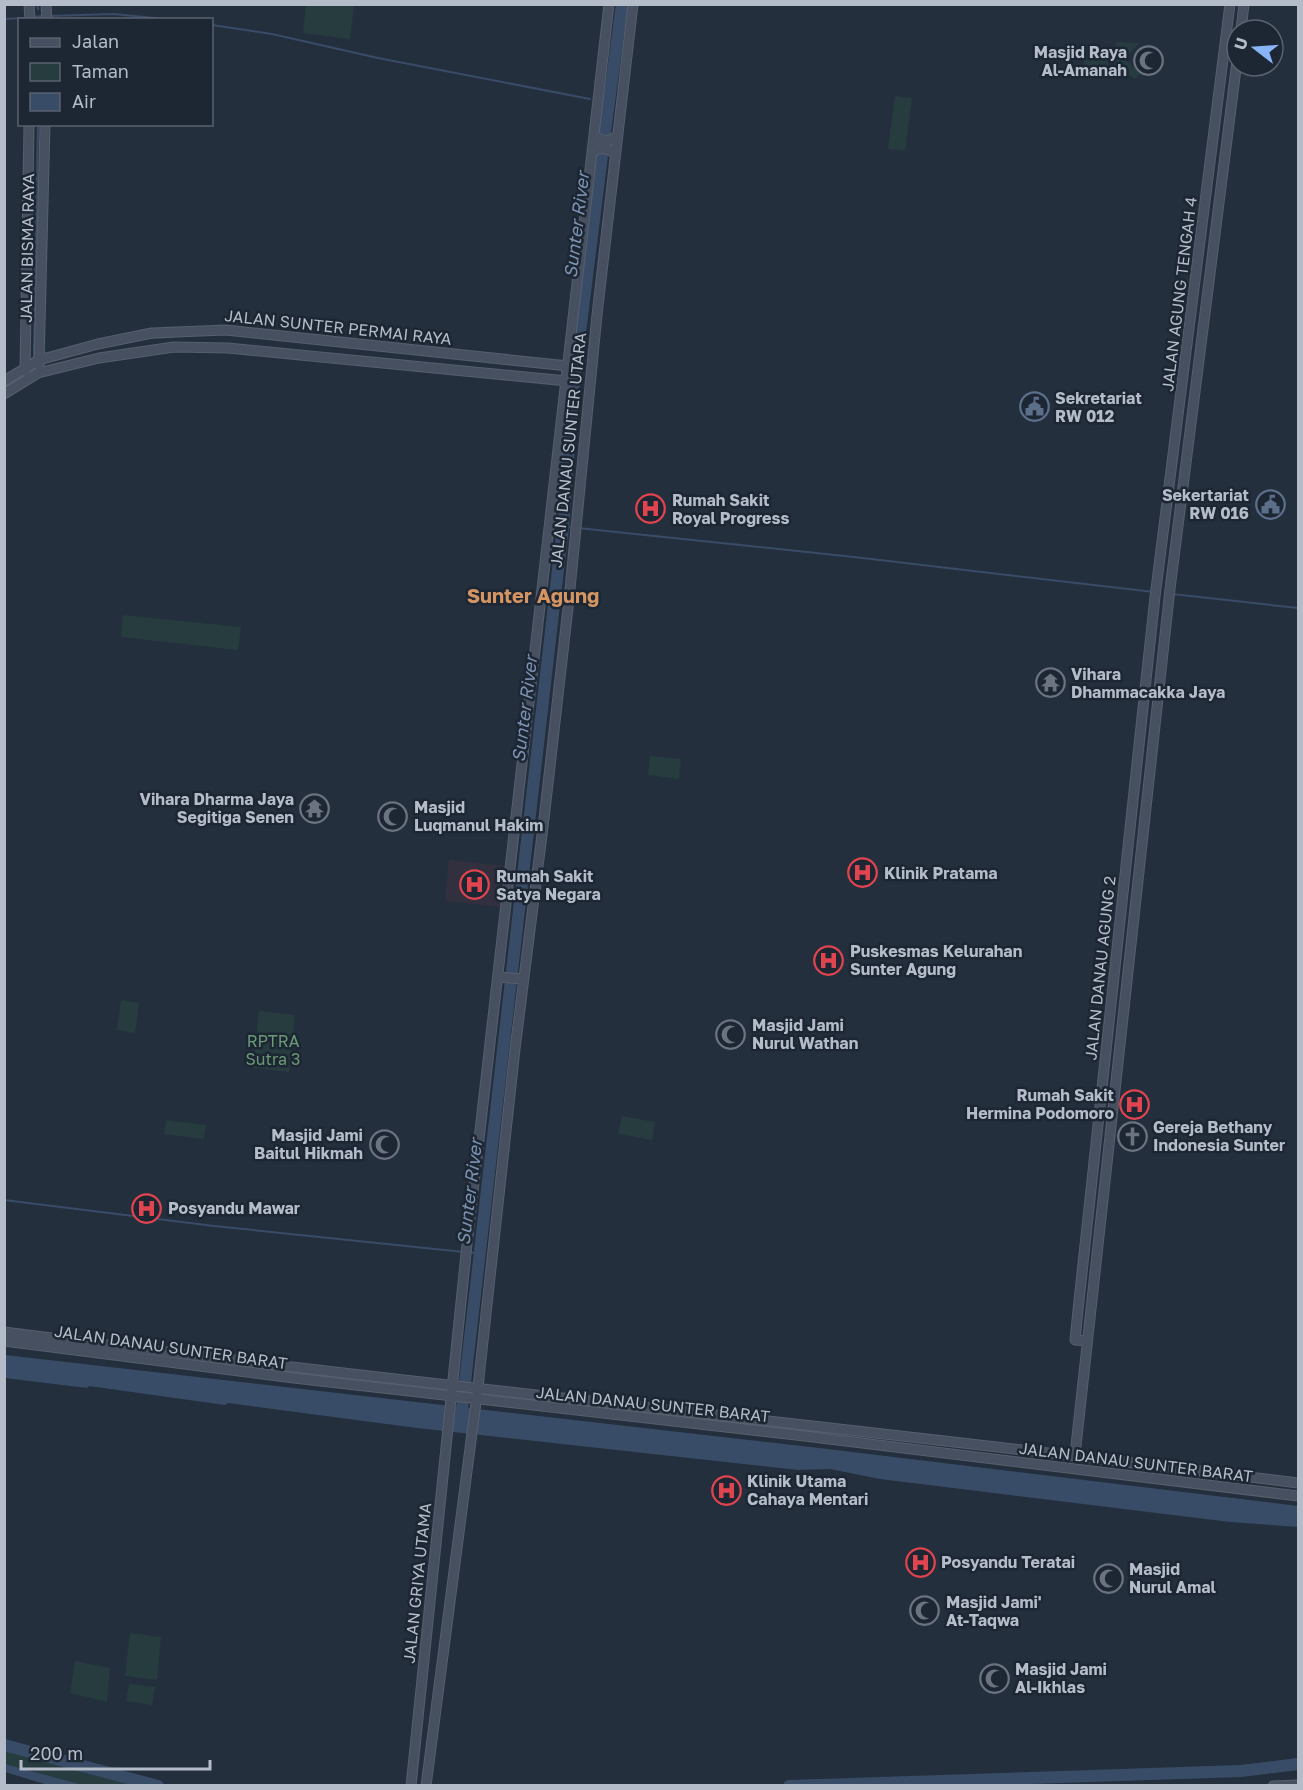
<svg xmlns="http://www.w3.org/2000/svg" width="1303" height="1790" viewBox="0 0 1303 1790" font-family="'Golos Text',sans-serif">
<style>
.medical{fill:#32303f}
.green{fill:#263c3f}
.water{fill:#394c67}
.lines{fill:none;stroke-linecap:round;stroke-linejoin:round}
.stream{stroke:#394c67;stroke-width:2}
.river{stroke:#394c67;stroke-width:12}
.secondary-casing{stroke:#565f6c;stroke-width:11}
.secondary{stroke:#465061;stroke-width:9}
.labels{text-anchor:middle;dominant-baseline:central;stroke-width:5;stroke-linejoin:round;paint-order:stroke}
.poi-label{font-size:16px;font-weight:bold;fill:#b4bcc9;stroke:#1d2633;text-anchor:start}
.street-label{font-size:16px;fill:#b4bcc9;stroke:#1d2633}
.park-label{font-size:16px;fill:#6b9a76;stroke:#1d2633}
.water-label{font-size:18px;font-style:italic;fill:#7c92b1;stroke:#1d2633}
.quarter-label{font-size:20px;font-weight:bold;fill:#d59563;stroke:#1d2633}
</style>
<rect width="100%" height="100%" fill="#242f3e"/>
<path class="medical" d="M449 860 506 866 500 907 445 901Z"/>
<path class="green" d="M306 5H354L350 39 303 33Z
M1116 42 1139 43 1129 54 1126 60 1140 74 1135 79 1125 72 1113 75Z
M1085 45 1110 47 1107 71 1083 69Z
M895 96 912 98 905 151 888 149Z
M123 615 241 627 238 650 121 637Z
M650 756 681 759 679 779 648 775Z
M121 1000 139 1003 135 1033 117 1030Z
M259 1011 295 1015 289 1072 253 1068Z
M622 1116 655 1122 652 1140 618 1134Z
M166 1120 206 1125 204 1139 164 1134Z
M130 1633 161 1637 157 1680 125 1676Z
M75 1661 110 1668 107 1702 70 1693Z
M129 1684 155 1687 152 1705 126 1701Z
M4 1749 144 1785H83L5 1764Z"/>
<path class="water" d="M5 1355 819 1448 1298 1506V1527L1230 1522 880 1479 830 1469 798 1470 417 1428 228 1403 225 1405 89 1386 87 1388 5 1378Z
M5 1764 83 1785H48L5 1772Z"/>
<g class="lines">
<path class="stream" d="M37 4 38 9
M49 16 114 14 174 20
M31 17 44 16
M4 19 26 18
M212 25 272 34 378 58 590 99
M604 101H610
M147 338 172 337
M34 356 38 124
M563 526 573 527
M578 528 854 557 1154 592
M1172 594 1298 608
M4 1200 214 1226 464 1252
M469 1252 480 1254"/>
<path class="river" d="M461 1417 563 526 574 381 602 155 622 4
M4 1745 158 1786
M789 1786 1241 1771 1298 1764"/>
<defs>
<path id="secondary" d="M29 4 30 20
M46 4 47 20
M1241 30 1244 4
M594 135 599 139 608 141 617 136
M593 152C601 146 608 148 615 154
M39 365 45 124
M25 371 29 124
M4 381 39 360 98 344 152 333 226 330 568 366
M4 394 38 373 99 358 174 347 228 348 567 381
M498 977 523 979
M4 1332C435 1387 868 1429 1298 1483
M4 1341 294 1378 796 1435 1298 1496
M1087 1341 1075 1340 1078 1310 1155 597 1230 4
M1075 1455 1170 589 1237 61
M411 1786 467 1244 609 4
M426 1786 478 1387 515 1049 544 819 569 599 597 315 633 4
M1273 1786 1298 1785"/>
</defs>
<use href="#secondary" class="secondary-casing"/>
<use href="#secondary" class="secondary"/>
</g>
<defs>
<symbol id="mosque-ring" viewBox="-11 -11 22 22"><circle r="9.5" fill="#1d2633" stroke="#6b7280" stroke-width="1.5"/><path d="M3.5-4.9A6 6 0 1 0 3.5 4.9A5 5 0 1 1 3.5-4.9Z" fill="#6b7280"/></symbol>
<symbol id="civic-ring" viewBox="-11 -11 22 22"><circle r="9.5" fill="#1d2633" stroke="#5c6f8a" stroke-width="1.5"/><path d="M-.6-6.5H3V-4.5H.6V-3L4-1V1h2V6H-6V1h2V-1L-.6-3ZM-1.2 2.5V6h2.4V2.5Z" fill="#5c6f8a"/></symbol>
<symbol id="hospital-ring" viewBox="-11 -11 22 22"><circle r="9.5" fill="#1d2633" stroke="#e0444e" stroke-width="1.5"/><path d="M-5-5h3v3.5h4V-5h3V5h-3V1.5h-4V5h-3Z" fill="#e0444e"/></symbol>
<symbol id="temple-ring" viewBox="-11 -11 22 22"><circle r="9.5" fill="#1d2633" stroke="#6b7280" stroke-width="1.5"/><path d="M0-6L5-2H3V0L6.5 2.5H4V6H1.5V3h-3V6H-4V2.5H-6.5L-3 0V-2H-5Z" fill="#6b7280"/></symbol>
<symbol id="church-ring" viewBox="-11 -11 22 22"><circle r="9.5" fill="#1d2633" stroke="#6b7280" stroke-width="1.5"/><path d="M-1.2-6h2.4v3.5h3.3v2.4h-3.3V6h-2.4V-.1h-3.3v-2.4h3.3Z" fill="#6b7280"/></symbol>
</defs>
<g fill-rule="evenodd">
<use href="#mosque-ring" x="1132" y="44" width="33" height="33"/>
<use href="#civic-ring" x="1018" y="390" width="33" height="33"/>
<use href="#civic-ring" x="1254" y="488" width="33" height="33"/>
<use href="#hospital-ring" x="634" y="492" width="33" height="33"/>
<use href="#temple-ring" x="1034" y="666" width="33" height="33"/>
<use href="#temple-ring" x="298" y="792" width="33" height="33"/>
<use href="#mosque-ring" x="376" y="800" width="33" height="33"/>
<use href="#hospital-ring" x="846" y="856" width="33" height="33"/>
<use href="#hospital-ring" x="458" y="868" width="33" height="33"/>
<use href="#hospital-ring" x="812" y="944" width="33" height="33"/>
<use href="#mosque-ring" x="714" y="1018" width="33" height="33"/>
<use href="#hospital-ring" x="1118" y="1088" width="33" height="33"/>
<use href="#church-ring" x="1116" y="1120" width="33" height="33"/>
<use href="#mosque-ring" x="368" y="1128" width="33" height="33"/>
<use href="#hospital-ring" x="130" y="1192" width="33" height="33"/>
<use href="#hospital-ring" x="710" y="1474" width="33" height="33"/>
<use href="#hospital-ring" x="904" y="1546" width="33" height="33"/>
<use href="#mosque-ring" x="1092" y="1562" width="33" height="33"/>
<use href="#mosque-ring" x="908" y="1594" width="33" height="33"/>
<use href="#mosque-ring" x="978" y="1662" width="33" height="33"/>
</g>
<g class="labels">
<g class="poi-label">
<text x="1127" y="52" text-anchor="end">Masjid Raya<tspan x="1127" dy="18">Al-Amanah</tspan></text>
<text x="1055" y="398">Sekretariat<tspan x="1055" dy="18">RW 012</tspan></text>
<text x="1249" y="495" text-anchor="end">Sekertariat<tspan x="1249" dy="18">RW 016</tspan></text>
<text x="672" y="500">Rumah Sakit<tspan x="672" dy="18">Royal Progress</tspan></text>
<text x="1071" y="674">Vihara<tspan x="1071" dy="18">Dhammacakka Jaya</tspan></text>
<text x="294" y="799" text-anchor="end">Vihara Dharma Jaya<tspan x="294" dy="18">Segitiga Senen</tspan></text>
<text x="414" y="807">Masjid<tspan x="414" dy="18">Luqmanul Hakim</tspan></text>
<text x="884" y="873">Klinik Pratama</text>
<text x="496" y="876">Rumah Sakit<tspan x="496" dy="18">Satya Negara</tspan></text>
<text x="850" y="951">Puskesmas Kelurahan<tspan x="850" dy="18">Sunter Agung</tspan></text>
<text x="752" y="1025">Masjid Jami<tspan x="752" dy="18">Nurul Wathan</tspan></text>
<text x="1114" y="1095" text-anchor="end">Rumah Sakit<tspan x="1114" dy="18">Hermina Podomoro</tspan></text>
<text x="1153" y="1127">Gereja Bethany<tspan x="1153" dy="18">Indonesia Sunter</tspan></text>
<text x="363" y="1135" text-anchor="end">Masjid Jami<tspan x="363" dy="18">Baitul Hikmah</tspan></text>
<text x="168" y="1208">Posyandu Mawar</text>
<text x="747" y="1481">Klinik Utama<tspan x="747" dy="18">Cahaya Mentari</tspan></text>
<text x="941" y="1562">Posyandu Teratai</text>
<text x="1129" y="1569">Masjid<tspan x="1129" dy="18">Nurul Amal</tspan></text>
<text x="946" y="1602">Masjid Jami'<tspan x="946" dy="18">At-Taqwa</tspan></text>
<text x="1015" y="1669">Masjid Jami<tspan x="1015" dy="18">Al-Ikhlas</tspan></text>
</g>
<g class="street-label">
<text transform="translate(27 248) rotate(-89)">JALAN BISMA RAYA</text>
<text transform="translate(1179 294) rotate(-83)">JALAN AGUNG TENGAH 4</text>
<text transform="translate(338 327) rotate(6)">JALAN SUNTER PERMAI RAYA</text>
<text transform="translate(568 450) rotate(-84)">JALAN DANAU SUNTER UTARA</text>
<text transform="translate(1100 968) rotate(-84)">JALAN DANAU AGUNG 2</text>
<text transform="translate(171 1347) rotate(8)">JALAN DANAU SUNTER BARAT</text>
<text transform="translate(653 1404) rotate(6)">JALAN DANAU SUNTER BARAT</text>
<text transform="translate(1136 1462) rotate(7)">JALAN DANAU SUNTER BARAT</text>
<text transform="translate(417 1583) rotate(-84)">JALAN GRIYA UTAMA</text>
</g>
<g class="park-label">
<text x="273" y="1041">RPTRA<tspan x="273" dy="18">Sutra 3</tspan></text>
</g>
<g class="water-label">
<text transform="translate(576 225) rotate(-83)">Sunter River</text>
<text transform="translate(524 709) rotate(-83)">Sunter River</text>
<text transform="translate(469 1192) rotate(-83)">Sunter River</text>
</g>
<g class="quarter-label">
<text x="533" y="595">Sunter Agung</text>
</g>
</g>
<rect width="1303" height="1790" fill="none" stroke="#b4bcc9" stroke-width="12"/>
<rect x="18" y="18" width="195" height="108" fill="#1d2633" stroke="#59626f" stroke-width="1.5"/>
<rect x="30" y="38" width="30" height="9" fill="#465061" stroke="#59626f" stroke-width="1.5"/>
<text x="72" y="48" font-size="18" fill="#b4bcc9">Jalan</text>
<rect x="30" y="63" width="30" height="18" fill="#263c3f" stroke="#59626f" stroke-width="1.5"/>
<text x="72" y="78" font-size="18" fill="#b4bcc9">Taman</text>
<rect x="30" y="93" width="30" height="18" fill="#394c67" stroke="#59626f" stroke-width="1.5"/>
<text x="72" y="108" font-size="18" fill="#b4bcc9">Air</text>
<g transform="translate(1255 48) rotate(287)"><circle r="28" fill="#1d2633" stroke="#59626f" stroke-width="1.5"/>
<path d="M0-4.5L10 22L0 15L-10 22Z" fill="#8ab4f8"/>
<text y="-9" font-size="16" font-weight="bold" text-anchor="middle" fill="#b4bcc9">U</text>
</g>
<path d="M21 1760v9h189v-9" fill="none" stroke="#b4bcc9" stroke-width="3"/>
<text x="30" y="1760" font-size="18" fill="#b4bcc9" stroke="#1d2633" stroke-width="4.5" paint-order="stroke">200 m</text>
</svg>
